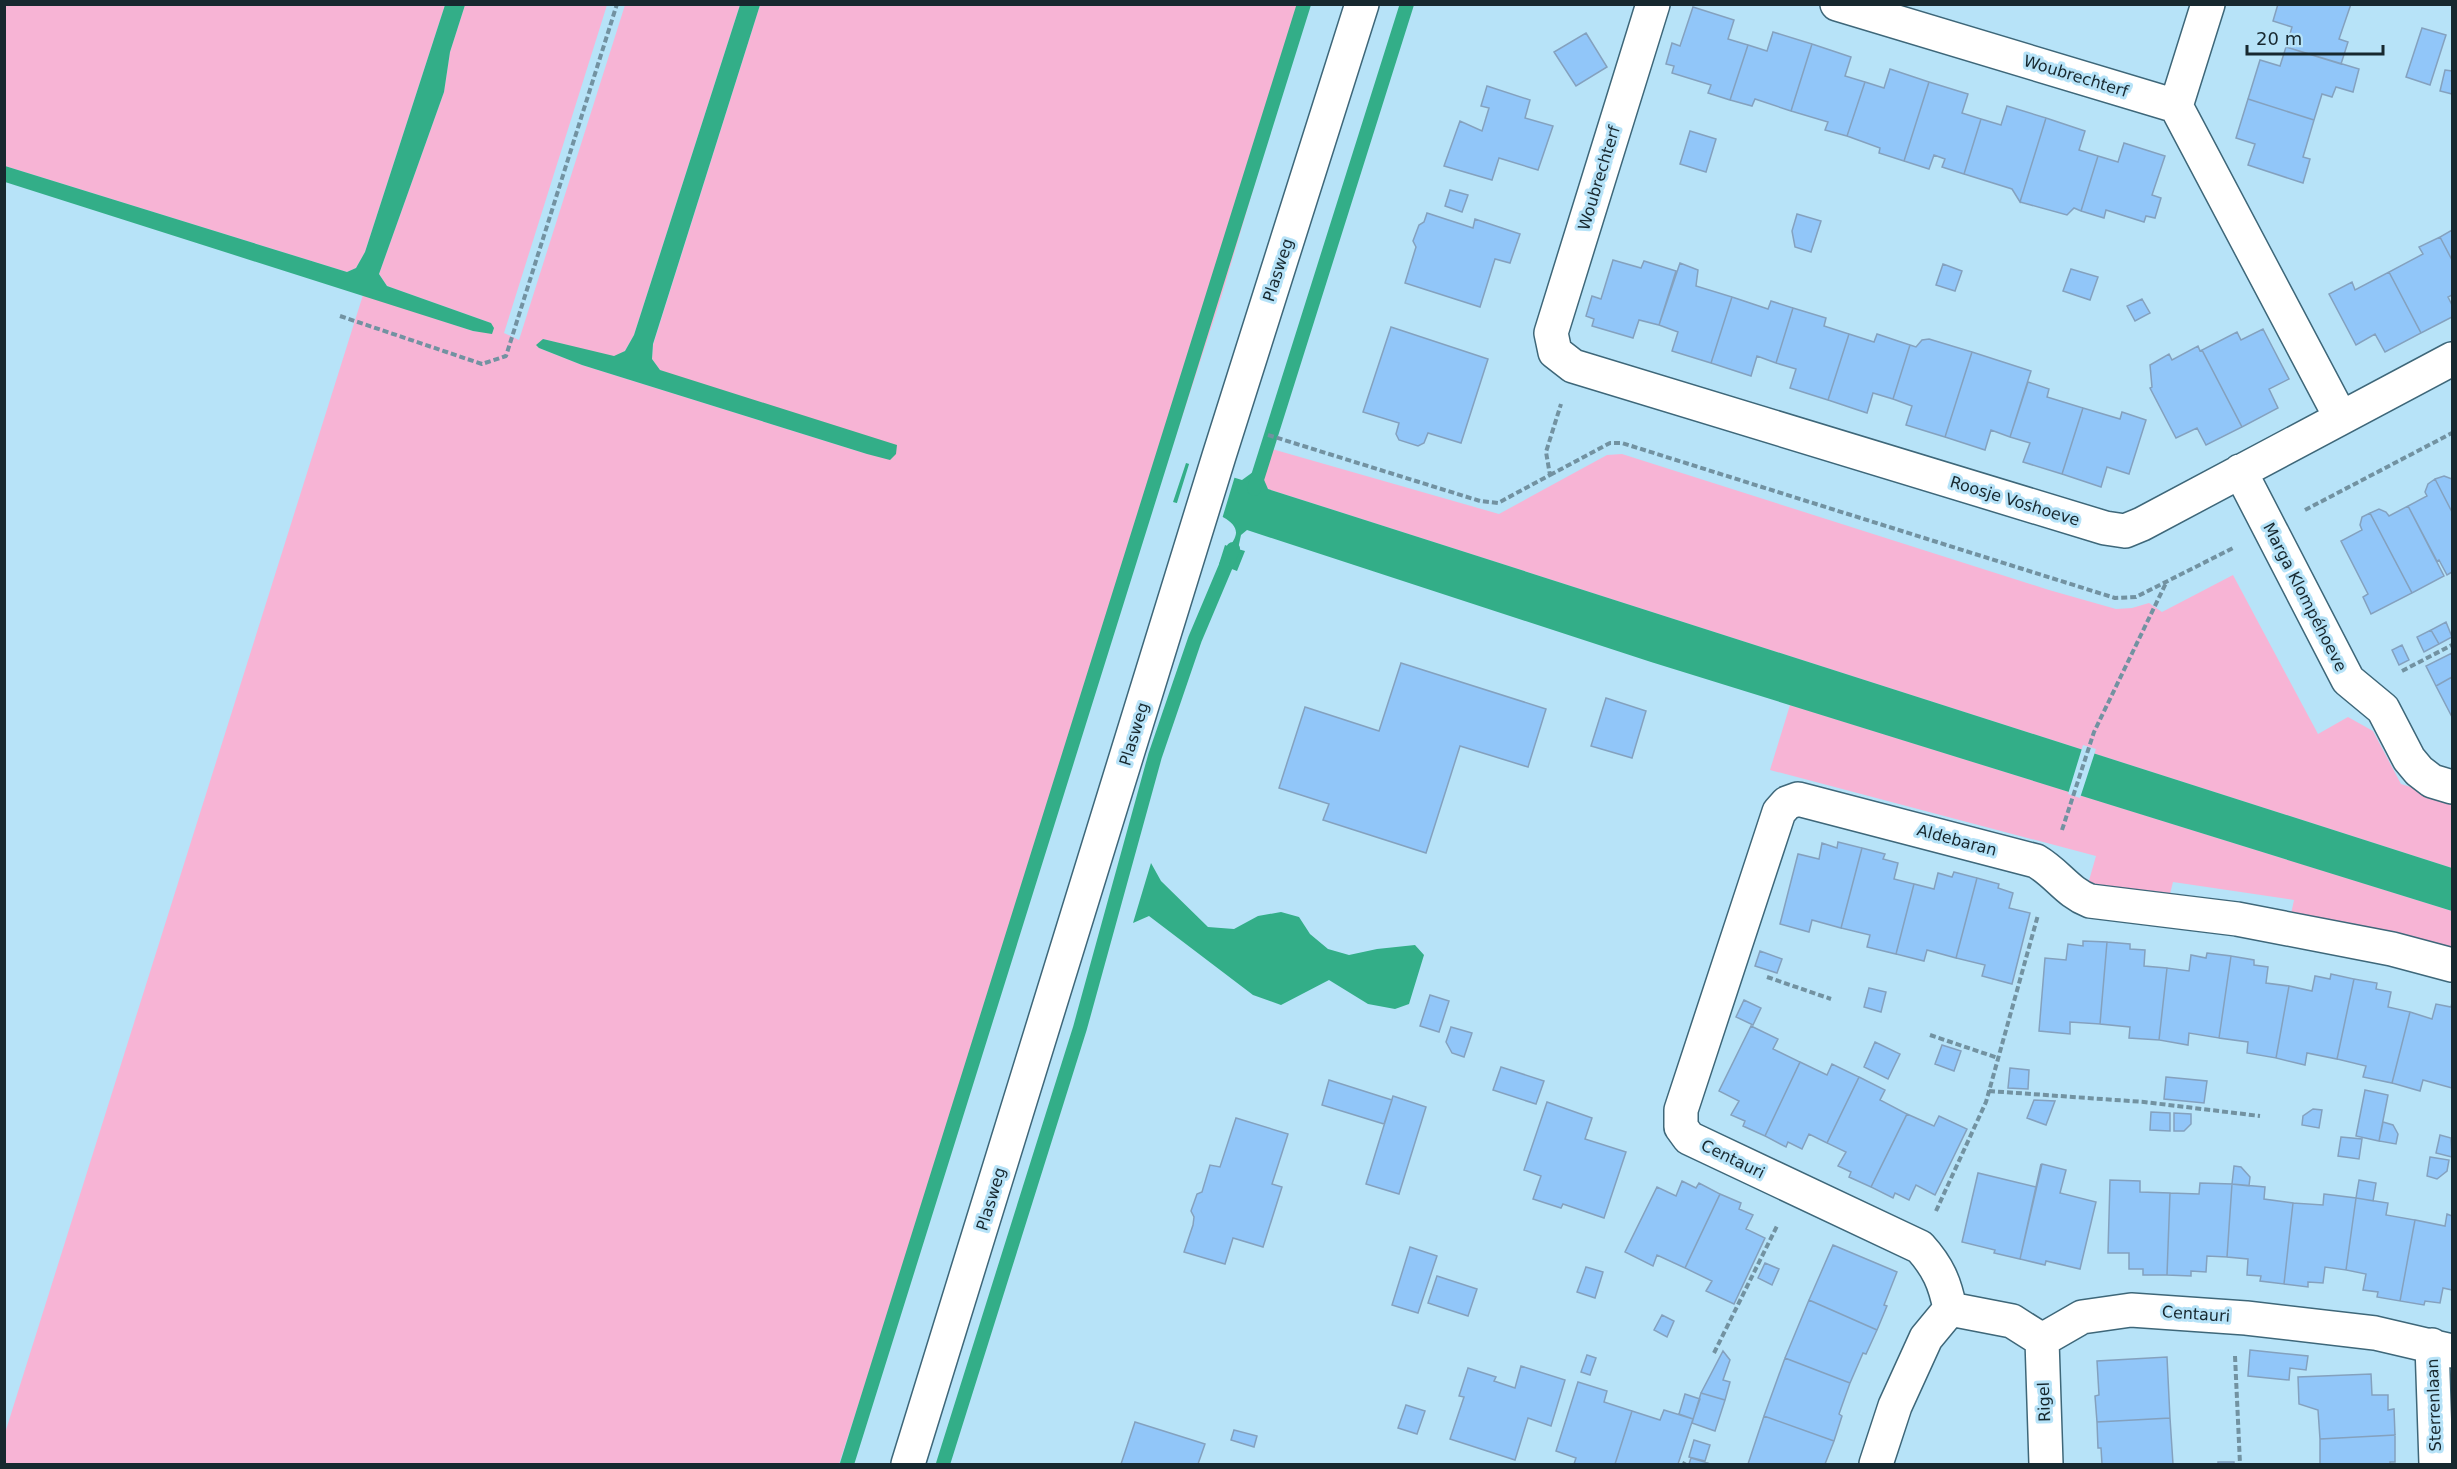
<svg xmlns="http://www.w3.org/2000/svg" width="2457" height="1469" viewBox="0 0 2457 1469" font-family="'DejaVu Sans',sans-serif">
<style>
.green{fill:#f7b4d5}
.water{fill:#33ae88}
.pier{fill:#b7e3f8}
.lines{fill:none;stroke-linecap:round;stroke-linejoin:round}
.stream{stroke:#33ae88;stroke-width:14}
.building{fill:#91c6f9;stroke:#84a1be;stroke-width:1.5}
.minor-casing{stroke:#3e6779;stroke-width:36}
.path{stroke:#7292a1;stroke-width:4;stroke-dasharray:6 3;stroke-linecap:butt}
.minor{stroke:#fff;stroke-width:33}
.labels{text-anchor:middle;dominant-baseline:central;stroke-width:6;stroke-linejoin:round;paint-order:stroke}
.street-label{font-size:16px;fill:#17282f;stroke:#b7e3f8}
</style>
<rect width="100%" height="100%" fill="#b7e3f8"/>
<path class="green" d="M4 5H445L365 252 356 268 347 272 5 166Z
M465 5H607L504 333 519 340 625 5H740L634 335 625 351 614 357 543 339 539 348 582 365 867 454 660 370 652 359 653 345 760 5H1308L1220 301 839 1464H5V1433L363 295 473 331 492 333 491 323 387 286 379 274 444 92 450 52Z
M1272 449 1499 514 1607 455 1622 454 2049 590 2116 609 2132 608 2149 603 2162 612 2233 575 2318 734 2348 717 2373 731 2401 784 2452 800V868L1268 489 1263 480Z
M1790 705 2452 911V949L2291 914 2294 900 2173 882 2169 898 2088 884 2096 856 1770 770Z"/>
<path class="water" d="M445 5H465L450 52 444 92 379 274 387 286 491 323 494 328 492 334 473 331 5 182V166L347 272 356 268 365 252Z
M740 5H760L653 344 652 359 660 370 897 445 896 454 890 460 867 454 582 365 539 348 536 345 543 339 614 356 625 351 634 335Z
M1186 463 1242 480 1253 472 1262 475 1268 489 2452 868V911L1651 662 1247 530 1241 535 1238 549 1245 551 1237 571 1219 564 1225 545 1230 547C1232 543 1236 537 1236 533 1237 514 1188 506 1173 502Z
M1151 863 1161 881 1208 927 1234 929 1258 916 1281 912 1299 917 1310 934 1328 949 1349 955 1377 949 1415 945 1424 955 1409 1004 1395 1009 1368 1004 1329 980 1281 1005 1253 995 1149 916 1133 923Z"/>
<path class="pier" d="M1190 461 1235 476 1222 519 1176 506Z
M2083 745 2096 749 2080 798 2068 794Z"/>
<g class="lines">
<path class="stream" d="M1254 489 1407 4
M847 1464 1304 4
M943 1464 1080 1028 1155 756 1195 639 1233 549"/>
</g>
<path class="building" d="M2278 4H2351L2339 39 2348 42 2341 64 2286 47 2292 27 2273 21Z
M1693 7 1734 20 1728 39 1748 45 1730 100 1708 93 1711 85 1672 73 1674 66 1666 64 1672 43 1680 46Z
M2422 28 2446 35 2430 85 2406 77Z
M1773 32 1812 44 1791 111 1755 99 1752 106 1730 100 1748 45 1767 51Z
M1586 33 1607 67 1576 86 1554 52Z
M1812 44 1851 57 1845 76 1865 82 1847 136 1825 130 1828 122 1791 111Z
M2286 47 2359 69 2353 92 2336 87 2332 97 2322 94 2314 120 2248 99 2260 60 2280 66Z
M1890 69 1929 82 1904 161 1879 153 1880 148 1847 136 1865 82 1884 88Z
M2445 70 2452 71V94L2440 91Z
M1929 82 1968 94 1962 113 1981 119 1964 174 1942 167 1945 159 1934 155 1929 169 1904 161Z
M1487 86 1530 100 1525 118 1553 126 1538 170 1499 158 1492 180 1444 166 1460 121 1482 131 1489 108 1481 106Z
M2248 99 2314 120 2303 157 2310 159 2303 183 2248 165 2255 144 2236 138Z
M2007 106 2046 118 2020 202 2012 189 1964 174 1981 119 2001 125Z
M2046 118 2085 131 2079 150 2098 156 2081 211 2074 208 2067 215 2020 202Z
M1690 131 1716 139 1706 172 1680 164Z
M2124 143 2165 156 2152 195 2161 198 2155 218 2146 216 2144 222 2106 210 2104 218 2081 211 2098 156 2118 162Z
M1450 190 1468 195 1462 212 1445 206Z
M1427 213 1473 228 1475 219 1520 234 1510 263 1495 259 1480 307 1405 283 1416 247 1413 241 1419 225 1424 222Z
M1797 214 1821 221 1811 252 1795 247 1792 231Z
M2452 230V260L2440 237Z
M2440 237 2452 260V295L2448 297 2452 305V317L2421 333 2389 272 2423 254 2419 247Z
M1613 260 1641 268 1644 261 1676 271 1659 325 1639 320 1633 338 1592 326 1594 319 1586 316 1592 296 1601 299Z
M1680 263 1698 270 1696 286 1732 297 1711 363 1672 351 1678 332 1659 325Z
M1943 264 1962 271 1955 291 1936 285Z
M2071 269 2098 277 2090 300 2063 291Z
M2389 272 2421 333 2385 352 2375 334 2356 345 2329 294 2352 282 2355 290Z
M1732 297 1768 309 1771 301 1793 308 1776 363 1757 356 1751 376 1711 363Z
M2142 299 2150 313 2135 321 2127 306Z
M1793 308 1826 318 1824 326 1849 334 1828 400 1790 388 1796 369 1776 363Z
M1391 327 1488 359 1461 443 1428 433 1424 443 1418 446 1399 440 1396 434 1399 423 1363 412Z
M2263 329 2289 379 2269 389 2278 408 2242 427 2202 350 2237 332 2241 340Z
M1849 334 1874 342 1877 334 1910 345 1893 399 1873 393 1867 413 1828 400Z
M1929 339 1972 352 1945 437 1906 425 1912 406 1893 399 1910 345 1916 347 1922 340Z
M2198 346 2200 351 2202 350 2242 427 2206 445 2197 428 2176 438 2150 388 2152 387 2150 365 2169 354 2172 360Z
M1972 352 2031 371 2010 437 1991 430 1985 450 1945 437Z
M2028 382 2049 389 2047 397 2083 408 2062 474 2023 462 2030 443 2010 437Z
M2083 408 2120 419 2122 412 2146 420 2129 474 2107 467 2101 487 2062 474Z
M2444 476 2452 479V512L2435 479Z
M2435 479 2452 512V572L2447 575 2439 560 2437 561 2408 506 2427 496 2425 492 2428 484Z
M2408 506 2444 576 2412 593 2370 513 2379 509 2386 512 2389 516Z
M2370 513 2412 593 2371 614 2363 597 2368 594 2341 541 2362 530 2360 525 2362 517Z
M2446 622 2452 637 2439 644 2431 630Z
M2431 630 2439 644 2424 652 2417 637Z
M2402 645 2409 660 2399 665 2392 650Z
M2452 653V677L2436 686 2426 666Z
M1401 663 1546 709 1528 767 1460 746 1426 853 1323 820 1329 804 1279 788 1305 707 1379 731Z
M2452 677V717L2436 686Z
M1606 698 1646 711 1632 758 1591 746Z
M1838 842 1862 848 1841 928 1812 920 1809 932 1780 924 1798 854 1819 859 1822 843 1837 848Z
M1862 848 1885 854 1883 859 1898 863 1894 879 1914 884 1896 954 1867 947 1870 935 1841 928Z
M1954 872 1977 878 1956 958 1927 950 1924 961 1896 954 1914 884 1934 889 1938 873 1952 877Z
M1977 878 1999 884 1998 888 2013 893 2009 908 2030 913 2012 984 1982 976 1985 965 1956 958Z
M2083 941 2107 942 2100 1024 2070 1022V1034L2039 1031 2045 958 2066 960 2068 944 2083 946Z
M2107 942 2130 944V949L2145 950 2144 966 2167 968 2159 1040 2129 1038 2130 1027 2100 1024Z
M1760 951 1782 959 1777 973 1755 966Z
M2207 953 2231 956 2219 1038 2189 1033 2188 1045 2159 1040 2167 968 2189 971 2191 955 2206 958Z
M2231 956 2254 960V965L2268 967 2266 983 2289 986 2276 1058 2247 1053 2248 1042 2219 1038Z
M2331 974 2354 979 2337 1059 2307 1053 2305 1065 2276 1058 2289 986 2312 991 2315 976 2330 979Z
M2354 979 2377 983 2376 989 2391 992 2388 1007 2410 1012 2392 1083 2363 1077 2366 1066 2337 1059Z
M1869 988 1886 992 1881 1012 1864 1007Z
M1430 995 1449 1001 1439 1032 1420 1026Z
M1744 1000 1761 1008 1753 1025 1736 1017Z
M2452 1003V1088L2423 1080 2420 1091 2392 1083 2410 1012 2432 1019 2436 1004 2451 1007Z
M1751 1026 1778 1039 1773 1049 1800 1062 1765 1136 1743 1126 1745 1121 1731 1115 1739 1101 1719 1091Z
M1451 1027 1472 1033 1464 1057 1452 1053 1446 1042Z
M1875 1042 1900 1054 1888 1079 1864 1067Z
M1942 1045 1961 1051 1954 1071 1935 1064Z
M1800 1062 1827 1075 1832 1064 1859 1077 1827 1143 1809 1134 1802 1149 1788 1142 1786 1147 1765 1136Z
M1501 1067 1544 1081 1536 1104 1493 1090Z
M2010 1068 2029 1070 2028 1089 2008 1088Z
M1859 1077 1885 1090 1880 1100 1907 1114 1871 1187 1849 1177 1851 1172 1838 1166 1846 1152 1827 1143Z
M2166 1077 2207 1081 2204 1103 2164 1099Z
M1329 1080 1392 1100 1384 1124 1322 1105Z
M2365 1090 2388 1095 2379 1141 2356 1136Z
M1393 1096 1426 1107 1399 1194 1366 1184Z
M2034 1100 2055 1101 2046 1125 2027 1118Z
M1547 1102 1592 1118 1585 1139 1626 1152 1604 1218 1563 1204 1561 1208 1533 1199 1541 1176 1524 1170Z
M2313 1109 2322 1110 2319 1128 2302 1125 2303 1116Z
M2151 1112 2170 1113V1131L2150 1130Z
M2174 1113 2191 1114V1124L2184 1131H2174Z
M1907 1114 1934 1126 1939 1116 1967 1129 1935 1195 1916 1185 1909 1200 1895 1193 1893 1198 1871 1187Z
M1236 1118 1288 1134 1272 1184 1282 1187 1263 1247 1233 1238 1225 1264 1184 1252 1193 1225 1194 1217 1191 1211 1197 1194 1202 1192 1210 1165 1220 1167Z
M2383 1122 2393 1125 2398 1134 2396 1144 2379 1141Z
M2440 1135 2451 1138 2452 1157 2436 1153Z
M2341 1137 2362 1139 2359 1159 2338 1156Z
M2430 1157 2449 1160 2447 1171 2437 1179 2427 1176Z
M2041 1164 2020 1259 1994 1253 1995 1250 1962 1242 1978 1173 2036 1187Z
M2042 1164 2066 1170 2060 1193 2096 1202 2080 1269 2046 1261 2045 1265 2020 1259Z
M2234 1166 2241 1167 2250 1177 2249 1186 2232 1184Z
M2110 1180 2140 1181V1192L2170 1193 2167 1275H2143V1269H2129V1253H2108Z
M2359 1180 2376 1183 2373 1201 2356 1198Z
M1682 1181 1696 1188 1699 1183 1720 1194 1685 1268 1657 1255 1653 1266 1625 1252 1657 1187 1676 1196Z
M2200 1183 2232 1184 2227 1257 2207 1256 2206 1272 2191 1271V1276L2167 1275 2170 1193 2199 1194Z
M2232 1184 2265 1187 2264 1199 2293 1203 2284 1284 2260 1281 2261 1276 2247 1275 2248 1259 2227 1257Z
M1720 1194 1741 1203 1739 1209 1753 1215 1746 1229 1765 1238 1734 1304 1706 1291 1712 1281 1685 1268Z
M2324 1194 2356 1198 2346 1270 2325 1267 2323 1283 2308 1282V1287L2284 1284 2293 1203 2323 1205Z
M2356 1198 2388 1203 2386 1215 2415 1220 2400 1301 2377 1297 2378 1292 2363 1290 2366 1274 2346 1270Z
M2447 1214 2452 1216V1290L2443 1288 2440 1303 2425 1301 2424 1305 2400 1301 2415 1220 2445 1226Z
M1833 1245 1897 1272 1884 1305 1887 1306 1877 1330 1809 1300Z
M1410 1247 1437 1256 1418 1313 1392 1305Z
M1765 1263 1779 1269 1772 1285 1758 1278Z
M1586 1267 1603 1272 1595 1298 1577 1292Z
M1437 1276 1477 1289 1468 1316 1428 1303Z
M1809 1300 1877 1330 1866 1354 1863 1353 1850 1383 1785 1358Z
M1662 1315 1674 1321 1667 1337 1654 1330Z
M2250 1350 2308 1356 2306 1370 2290 1368 2289 1380 2248 1376Z
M1723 1351 1730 1360 1723 1380 1730 1382 1725 1400 1701 1393Z
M1587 1355 1596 1358 1590 1375 1581 1372Z
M2167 1357 2170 1418 2097 1422 2095 1396 2099 1395 2097 1361Z
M1785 1358 1850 1383 1839 1414 1842 1416 1834 1441 1764 1416Z
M1521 1366 1565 1380 1551 1426 1528 1418 1515 1460 1450 1439 1464 1397 1459 1396 1468 1368 1496 1377 1494 1381 1515 1388Z
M2371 1374 2372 1395H2388V1410L2394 1409 2395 1435 2320 1439 2318 1410 2299 1404 2298 1377Z
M1578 1382 1607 1391 1604 1402 1632 1411 1615 1464H1574L1576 1458 1556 1451Z
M1701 1393 1725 1400 1715 1431 1692 1423Z
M1685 1394 1700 1399 1693 1419 1679 1414Z
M1406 1405 1425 1411 1417 1434 1398 1428Z
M1664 1410 1693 1419 1678 1464H1615L1632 1411 1660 1420Z
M1764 1416 1834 1441 1825 1464H1748Z
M2170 1418 2173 1464H2102L2101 1448H2098L2097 1422Z
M1135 1422 1205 1444 1198 1464H1121Z
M1234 1430 1257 1436 1254 1447 1231 1440Z
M2395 1435V1462H2390V1464H2320V1439Z
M1694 1440 1710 1445 1705 1461 1689 1457Z
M1691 1458 1708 1463 1707 1464H1689Z
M2218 1462H2234V1464H2218Z"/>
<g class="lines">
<defs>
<path id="minor" d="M1653 4 1551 333 1555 352 1573 366 2105 528 2125 531 2142 524 2452 359
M1837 4 2176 106 2208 4
M2176 106 2341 418
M2240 471 2348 680 2383 709 2409 759 2419 771 2432 781 2452 787
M2452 965 2392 949 2237 919 2090 901C2067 892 2058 874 2036 861L1798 799 1787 803 1779 812 1681 1110V1127L1689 1138 1920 1247C1938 1267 1945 1283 1950 1309L2012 1321 2042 1340 2082 1317 2131 1310 2246 1318 2375 1333 2452 1351
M2042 1340 2046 1464
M2432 1345 2436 1464
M908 1464 1219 456 1362 4
M1876 1464 1895 1406 1926 1338 1950 1309"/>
</defs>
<use href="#minor" class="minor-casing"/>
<path class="path" d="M340 316 482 364 506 356 617 4
M1268 435 1480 501 1498 503 1550 475 1546 452 1561 404
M1550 475 1610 443H1622L2115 598 2136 597 2235 547
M2305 510 2452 433
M2402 671 2452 645
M2062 830 2094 732 2166 583
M1767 977 1831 999
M1930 1035 1998 1058
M1989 1091 2144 1102 2260 1116
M1936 1211 1986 1102 2038 915
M1714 1353 1778 1224
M2235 1356 2240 1464
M1684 1464 1685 1462"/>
<use href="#minor" class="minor"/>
</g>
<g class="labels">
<g class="street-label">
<text transform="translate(2076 76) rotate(17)">Woubrechterf</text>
<text transform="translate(1599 178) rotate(-73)">Woubrechterf</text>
<text transform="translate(1278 270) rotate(-72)">Plasweg</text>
<text transform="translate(2015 501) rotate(17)">Roosje Voshoeve</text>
<text transform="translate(2305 597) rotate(63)">Marga Klompéhoeve</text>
<text transform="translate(1134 734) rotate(-73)">Plasweg</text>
<text transform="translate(1957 840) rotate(15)">Aldebaran</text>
<text transform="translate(1733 1159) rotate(26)">Centauri</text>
<text transform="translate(991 1199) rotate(-73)">Plasweg</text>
<text transform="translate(2196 1314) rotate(4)">Centauri</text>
<text transform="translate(2044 1402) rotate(-92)">Rigel</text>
<text transform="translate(2434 1405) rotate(-92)">Sterrenlaan</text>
</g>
</g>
<rect width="2457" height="1469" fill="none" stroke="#17282f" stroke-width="12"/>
<path d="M2247 45v9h136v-9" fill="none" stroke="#17282f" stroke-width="3"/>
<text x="2256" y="45" font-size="18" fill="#17282f" stroke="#b7e3f8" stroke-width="4.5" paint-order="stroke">20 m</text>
</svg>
